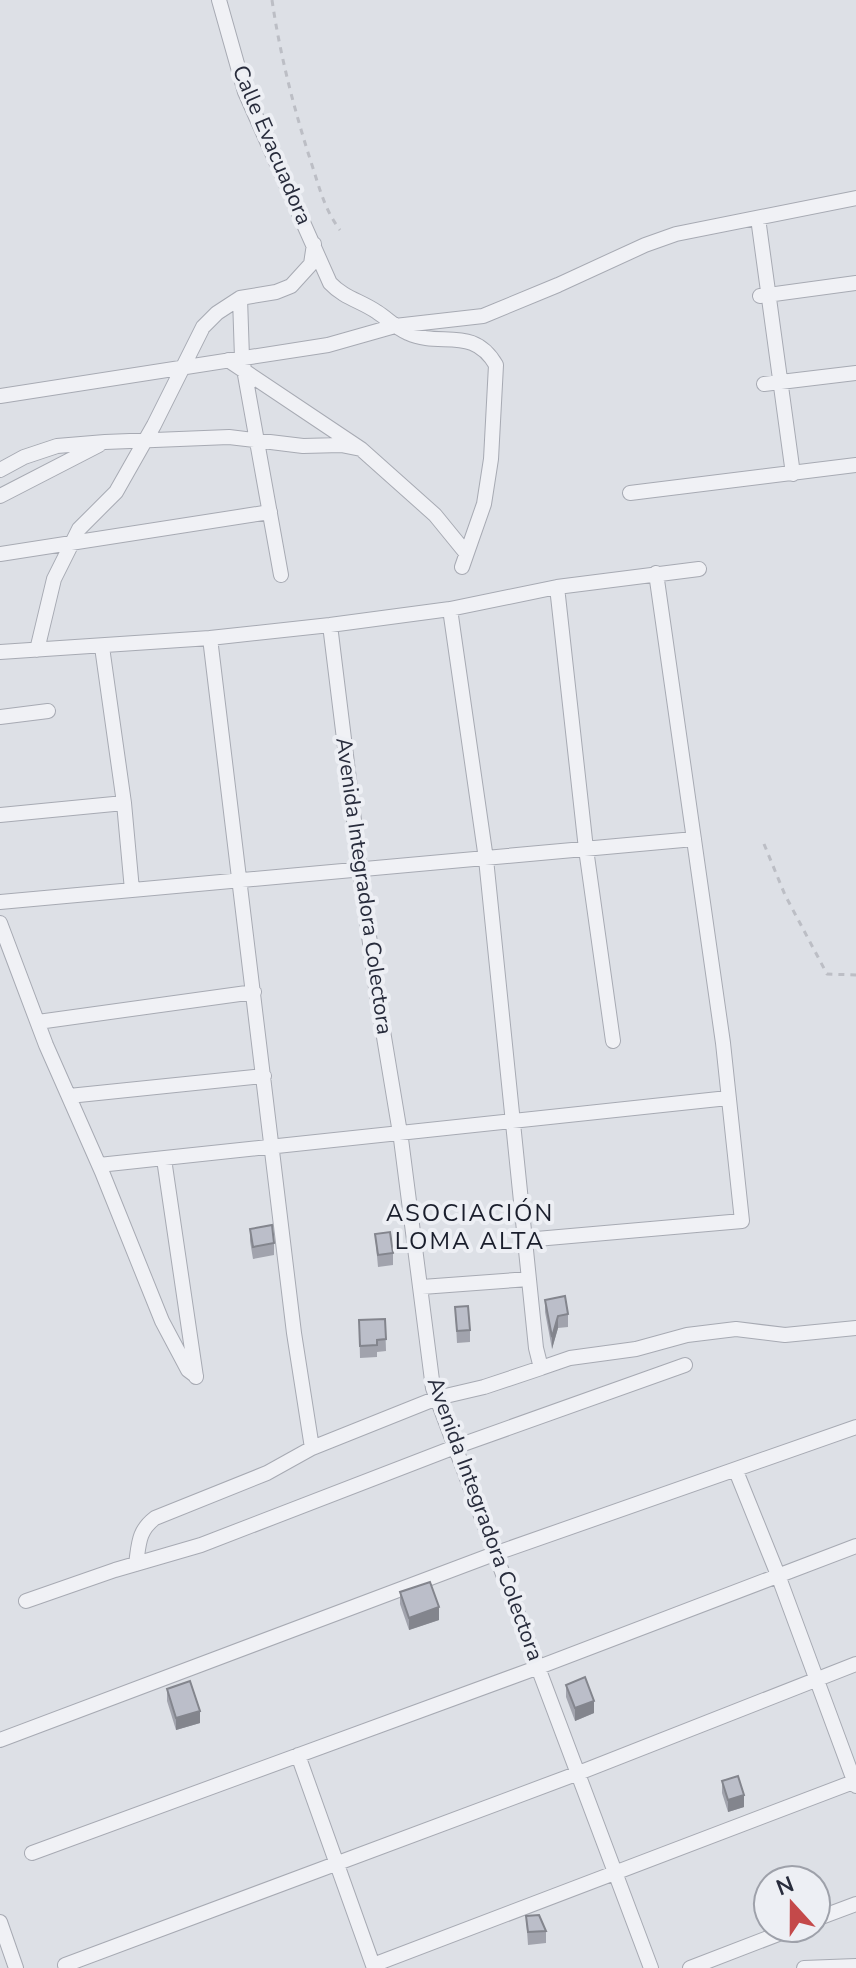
<svg xmlns="http://www.w3.org/2000/svg" width="856" height="1968" viewBox="0 0 856 1968" font-family="'Nunito Sans',sans-serif">
<style>
.lines{fill:none;stroke-linecap:round;stroke-linejoin:round}
.minor-casing{stroke:#a7aab3;stroke-width:16}
.path{stroke:#bcbec5;stroke-width:3;stroke-dasharray:6 6;stroke-linecap:butt}
.minor{stroke:#f0f1f5;stroke-width:14}
.wall{fill:#a1a3ad}
.shaded-wall{fill:#83858d}
.building{fill:#bbbec9;stroke:#83858d;stroke-width:2}
.labels{text-anchor:middle;dominant-baseline:central;stroke-width:8;stroke-linejoin:round;paint-order:stroke}
.street-label{font-size:22px;fill:#282c3c;stroke:#edeff4}
.neighbourhood-label{font-size:24px;letter-spacing:2px;fill:#1a1e2c;stroke:#edeff4}
</style>
<rect width="100%" height="100%" fill="#dde0e6"/>
<g class="lines">
<defs>
<path id="minor" d="M219 0 245 92 330 283C344 298 361 301 377 312 388 319 396 328 408 333 440 348 473 325 496 365L491 459 484 504 462 567
M758 218 793 474
M760 296 856 283
M240 298 242 358 281 575
M228 360 361 449 435 515 466 553
M764 384 856 373
M0 396 328 345 395 326 483 316 558 285 645 245 676 234 856 198
M0 470 24 457 57 446 105 442 229 437 303 446 341 445 361 449
M630 493 856 465
M0 496 99 445
M0 554 270 512
M557 587 586 849 613 1041
M330 625 360 869 377 995 401 1139 433 1388 651 1968
M210 638 294 1333 312 1448
M102 647 124 803 132 890
M37 650 54 579 79 529 116 492 154 425 203 327 217 313 240 298 276 292 291 286 311 264 314 244
M0 652 210 638 330 625 450 609 557 587 699 569
M0 717 48 711
M0 815 124 803
M0 902 694 839
M0 923 46 1045 102 1172 162 1321 188 1370 196 1376
M38 1022 254 992
M69 1096 264 1076
M164 1159 196 1377
M99 1165 728 1098
M525 1240 742 1221 723 1043 656 573
M422 1287 529 1279
M541 1368 570 1358 636 1349 687 1335 736 1329 785 1335 856 1328
M736 1471 778 1575 856 1786
M136 1564C139 1544 138 1531 155 1518L267 1473 312 1448 437 1398 484 1387 541 1368 536 1348 486 859 450 609
M26 1601 115 1570 201 1545 455 1447 685 1365
M0 1740 494 1554 856 1427
M298 1755 374 1968
M32 1853 539 1667 856 1546
M816 1919 856 1904
M0 1922 16 1968
M65 1965 576 1774 856 1664
M373 1965 856 1781
M690 1968 794 1928
M804 1968 856 1966"/>
</defs>
<use href="#minor" class="minor-casing"/>
<path class="path" d="M272 0C280 55 294 109 311 162 319 186 324 209 340 230
M764 844 785 895 827 974 856 975"/>
<use href="#minor" class="minor"/>
</g>
<path class="wall" d="M250 1229 274 1243V1255L253 1259 250 1241Z
M375 1234 393 1253V1265L378 1267Z
M545 1300 568 1314V1327L558 1328 552 1349 545 1312Z
M455 1307 470 1330V1342L457 1343Z
M385 1319 386 1351 377 1352V1357L360 1358 359 1320Z
M400 1592 439 1620 409 1630 400 1604Z
M566 1685 594 1713 575 1721 566 1697Z
M167 1689 200 1723 176 1730 167 1701Z
M722 1781 744 1807 728 1812 722 1793Z
M526 1916 546 1931V1943L528 1945Z"/>
<path class="shaded-wall" d="M558 1316V1328L552 1349V1337Z
M439 1607V1620L409 1630V1618Z
M594 1701V1713L575 1721V1708Z
M200 1711V1723L176 1730V1718Z
M744 1795V1807L728 1812V1800Z"/>
<path class="building" d="M272 1225 274 1243 253 1247 250 1229Z
M390 1232 393 1253 378 1255 375 1234Z
M565 1296 568 1314 558 1316 552 1337 545 1300Z
M468 1306 470 1330 457 1331 455 1307Z
M385 1319 386 1339 377 1340V1345L360 1346 359 1320Z
M430 1582 439 1607 409 1618 400 1592Z
M585 1677 594 1701 575 1708 566 1685Z
M190 1681 200 1711 176 1718 167 1689Z
M738 1776 744 1795 728 1800 722 1781Z
M539 1915 546 1931 528 1932 526 1916Z"/>
<g class="labels">
<g class="street-label">
<text transform="translate(272 145) rotate(67)">Calle Evacuadora</text>
<text transform="translate(364 886) rotate(82)">Avenida Integradora Colectora</text>
<text transform="translate(485 1519) rotate(70)">Avenida Integradora Colectora</text>
</g>
<g class="neighbourhood-label">
<text x="470" y="1213">ASOCIACIÓN<tspan x="470" dy="28">LOMA ALTA</tspan></text>
</g>
</g>
<g transform="translate(792 1904) rotate(339)"><circle r="38" fill="#edeff4" stroke="#9ea1aa" stroke-width="2"/>
<path d="M0-6L14 30L0 20L-14 30Z" fill="#c4494a"/>
<text y="-12" font-size="22" font-weight="bold" text-anchor="middle" fill="#282c3c">N</text>
</g>
</svg>
